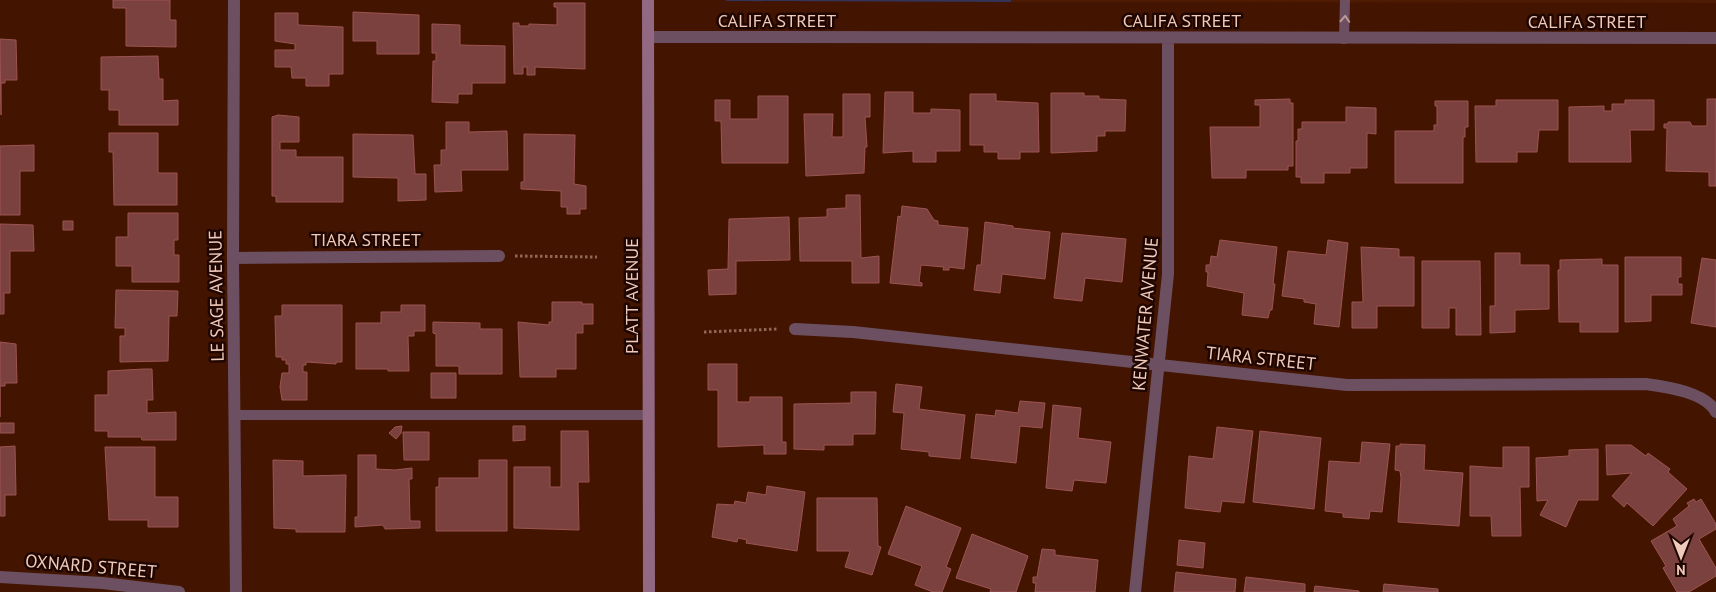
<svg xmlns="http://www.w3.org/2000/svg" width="1716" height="592" viewBox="0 0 1716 592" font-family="'PT Sans',sans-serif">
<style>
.built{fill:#4e1a02}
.green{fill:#34335a}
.building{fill:#7b413f;stroke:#9c5452}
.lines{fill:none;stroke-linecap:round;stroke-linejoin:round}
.path{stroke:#916755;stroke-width:3;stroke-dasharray:2.5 2.5;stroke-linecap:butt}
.service{stroke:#6c5061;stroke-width:10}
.minor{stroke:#6c5061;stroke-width:12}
.tertiary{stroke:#6c5061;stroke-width:12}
.secondary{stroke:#936882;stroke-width:12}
.oneway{stroke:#bb9997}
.labels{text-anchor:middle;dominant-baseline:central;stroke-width:5;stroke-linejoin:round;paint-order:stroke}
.street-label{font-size:18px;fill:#f0cabb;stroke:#1f0600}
</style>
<rect width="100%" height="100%" fill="#431501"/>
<path class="built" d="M725 0H1716V3L1011 2Z"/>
<path class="green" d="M725 0H1011V2L727 1Z"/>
<path class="building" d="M113 0H170V20H176V47L126 46V8H113Z
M554 3H585V69L535 67V75H527V67H523V74H514L513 23H519V26H529V24L557 25V7H554Z
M353 12 419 15V54H377V41H353Z
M275 13H298V25L343 27V74H329V86H306V78H292L291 67H275V50H295V44L275 41Z
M432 24 460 25V45L505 46V83H472V94H458V103L432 102 433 61H436V53H432Z
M0 39 16 40 17 80H5V83H1V115Z
M158 56 159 79H163V101L178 100V125H119V110H109V90H101V57Z
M885 92H913V113H931V109L960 110V151H936V162H913V151L883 153Z
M1051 93H1084V96H1099V99L1126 100 1125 131H1105V136H1097V151L1051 153Z
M843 94H870V117H865L867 147H865L864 173 806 176 804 114H833L832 137H843Z
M970 94H996V101L1038 103 1039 152H1020V159H998V152H984V145H970Z
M758 96H788V163H722L721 121H715V100H730V119H758Z
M1290 99V103H1293V166H1288V170H1246V178H1212L1210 127H1260V105H1255V100Z
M1707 99H1716V186H1709V172L1666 171 1667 128H1664V124H1668V122H1690L1692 126H1707Z
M1496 100H1558V130H1539L1537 152H1517V162H1476L1475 106H1496Z
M1625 100H1654V130H1630L1631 162H1569V107L1604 106V111H1612V104H1625Z
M1435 101H1468V127H1465V137H1463V183H1395V131H1434V125H1437V106H1435Z
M1346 107 1376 108V134L1367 133V168H1350V173H1324V183H1301V177H1296V141H1298V129H1302V122H1346Z
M278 115 299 117V142H280V150H296V157H343V202H276V196H272V117Z
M446 122H469V132L507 131 508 170H461L462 191 435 192 434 165H441V150H446Z
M109 133H158V173H177V205H114L113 152H109Z
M353 134 413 135 415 174H426V200L398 201V178L353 177Z
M524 134 575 135 574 184 586 186V209H580V214H567V207H561V191L521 189V182H524Z
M34 145V171H20V215H0V146Z
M846 195H860L861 258 879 256V283H852V261H800L799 218 827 217V209L846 208Z
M902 206 927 209 934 220 938 221V225L968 228 964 269 949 267V270H943L944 267 921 265 919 282 922 283V286L890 283 898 216 901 217Z
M128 213H178V240H174V255H179V282H132V266H116V237H128Z
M789 217 790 260 736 261V294L709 295 708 270 728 269 729 219Z
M63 221H73V230H63Z
M985 222 1013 226V228L1050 232 1045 279 1002 274 1000 293 974 290 977 265H981Z
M0 224 33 225 34 251H10V293H4V314H0Z
M1062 233 1126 239 1122 282 1085 278 1082 301 1054 298Z
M1220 240 1277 247 1273 284H1275L1272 310H1270L1268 318 1242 315 1244 293 1207 286 1208 272H1206V265H1210L1211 256 1217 257Z
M1328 240 1348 243 1339 327 1314 324 1316 304 1304 302V299L1282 296 1288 251 1326 255Z
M1361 247 1399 249V257H1414V306H1377V328H1352V302H1363Z
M1495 253H1520V265H1549V309L1515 310V332L1490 333V306H1495Z
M1625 257H1681V277H1678V284H1682V295H1651V321L1625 322Z
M1702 258 1716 260V327L1691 323Z
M1602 259V265H1618V332H1580V322H1559L1558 270H1560V260Z
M1422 261H1480L1481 335H1456V308H1449V328H1422Z
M116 290 178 291 177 316H169L168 361 120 362V336H125V328H115Z
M552 302H582V304H593V324H583V333H576V369H556V377H520L518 322 549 325V322H552Z
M282 305H342V362H336V364L306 362V365H303V372H307V400H282L280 387 282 373H289V364H286V360H282V357H276L275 316H282Z
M401 305H425V331H414V336H408L409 371H388V369H356V323H381V312H401Z
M433 322 480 323V329H502V374H459V366H436V334L433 333Z
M0 342 16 344 17 383H5V386H0V417Z
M708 364H737V402H750V397H782V442H786V454H764V445L718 447V390H708Z
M144 369H152L153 400H147V413L176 412V440H142L141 437H108V431H95V395H108V371Z
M431 373H456V398H431Z
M896 384 922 387 919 409 965 415 960 459 929 456V452L901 449 904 413 893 412Z
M851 392H876L875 434H853V445H824V450L794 449V404L851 403Z
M1020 401 1045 403 1042 428 1020 426 1016 463 971 458 976 414 995 416 996 410 1018 413Z
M1053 405 1081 408 1078 438 1111 442 1106 483 1074 480 1072 491 1046 488Z
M0 423H14V433H0Z
M402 426 401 433 396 439 389 433 395 427Z
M513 426H525V440L513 441Z
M1217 427 1253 431 1244 503 1222 501 1220 512 1185 508 1189 456 1213 459Z
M561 431H588L589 482H578L579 530 514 528V467H550V487H561Z
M1260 431 1321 438 1314 509 1253 502Z
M403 432H429V460H404Z
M1362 442 1390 444 1382 512 1370 511 1369 519 1343 517V513L1325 511 1329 461 1360 463Z
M1400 444 1425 445 1424 470 1463 473 1459 526 1398 522 1401 478 1400 471 1395 470 1396 446H1400Z
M1606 445H1631L1646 456 1648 453 1670 469 1668 472 1687 489 1653 526 1627 503 1624 507 1612 496 1632 473 1607 475Z
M15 446 16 495H5V516H0V447Z
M105 447H155V497H178V527H148V520H109Z
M1503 447H1529V487H1520L1521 536H1492L1491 516H1470V466L1503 468Z
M1598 449V500H1578L1566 527 1540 515 1548 500 1537 501 1536 458 1569 456V450Z
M358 455H376V469L395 470 412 468V479H409L410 521H420V528L385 529 383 525 355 527V517H358Z
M273 460 303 461V476L346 475 345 532H296V529L274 528Z
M479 460H507V531H436V487H439V478H479Z
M767 486 805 492 797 551 746 543 747 540 738 538 737 542 712 537 717 504 734 505 735 501 746 503 748 492 766 495Z
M817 498H877L878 546 881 547 872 575 845 567 850 551H817Z
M1694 499 1696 502 1701 499 1716 524V529L1699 539 1716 568V576L1689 592H1677L1663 568 1666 566 1651 541 1677 526 1673 519 1689 506 1687 503Z
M906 506 961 528 946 567 951 569 942 592H933L915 585 922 566 888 554Z
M972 534 1028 556 1016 592H990L991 589 956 578Z
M1179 540 1205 543 1203 568 1177 565Z
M1042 549 1055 550V555L1098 560 1095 592H1035L1036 583H1033V577H1037Z
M1176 572 1236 579 1235 592H1174Z
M1246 577 1305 584V592H1244Z
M1384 584 1438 589V592H1383Z
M1315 586 1359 591V592H1314Z"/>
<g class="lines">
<path class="path" d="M515 256 597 257
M704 332 777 329"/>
<path class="service" d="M1344 39 1345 0
M235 415H649"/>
<path class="minor" d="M234 0 233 258 236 592
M648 37 1716 38
M233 258 499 256
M795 329 853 332 1347 385 1646 384C1667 387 1705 392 1716 412
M1135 592 1168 274V38"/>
<path class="tertiary" d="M0 577 102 583 179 592"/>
<path class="secondary" d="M648 0 649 592"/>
</g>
<defs><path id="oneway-chevron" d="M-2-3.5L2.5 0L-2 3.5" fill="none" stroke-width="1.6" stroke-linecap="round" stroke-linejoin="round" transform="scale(1.25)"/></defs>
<use class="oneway" href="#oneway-chevron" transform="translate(1345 19) rotate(-87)"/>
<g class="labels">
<g class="street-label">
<text x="777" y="20">CALIFA STREET</text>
<text x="1182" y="20">CALIFA STREET</text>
<text x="1587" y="21">CALIFA STREET</text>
<text x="366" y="239">TIARA STREET</text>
<text transform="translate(216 296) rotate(-91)">LE SAGE AVENUE</text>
<text transform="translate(631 296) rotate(-90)">PLATT AVENUE</text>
<text transform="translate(1145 314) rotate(-85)">KENWATER AVENUE</text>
<text transform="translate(1261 358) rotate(6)">TIARA STREET</text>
<text transform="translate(91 566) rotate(5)">OXNARD STREET</text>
</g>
</g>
<g transform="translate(1681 557) rotate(180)" stroke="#1f0600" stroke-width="4" paint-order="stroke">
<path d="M0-4L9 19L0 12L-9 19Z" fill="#f0cabb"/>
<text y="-8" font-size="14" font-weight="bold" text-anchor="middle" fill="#f0cabb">N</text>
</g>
</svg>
